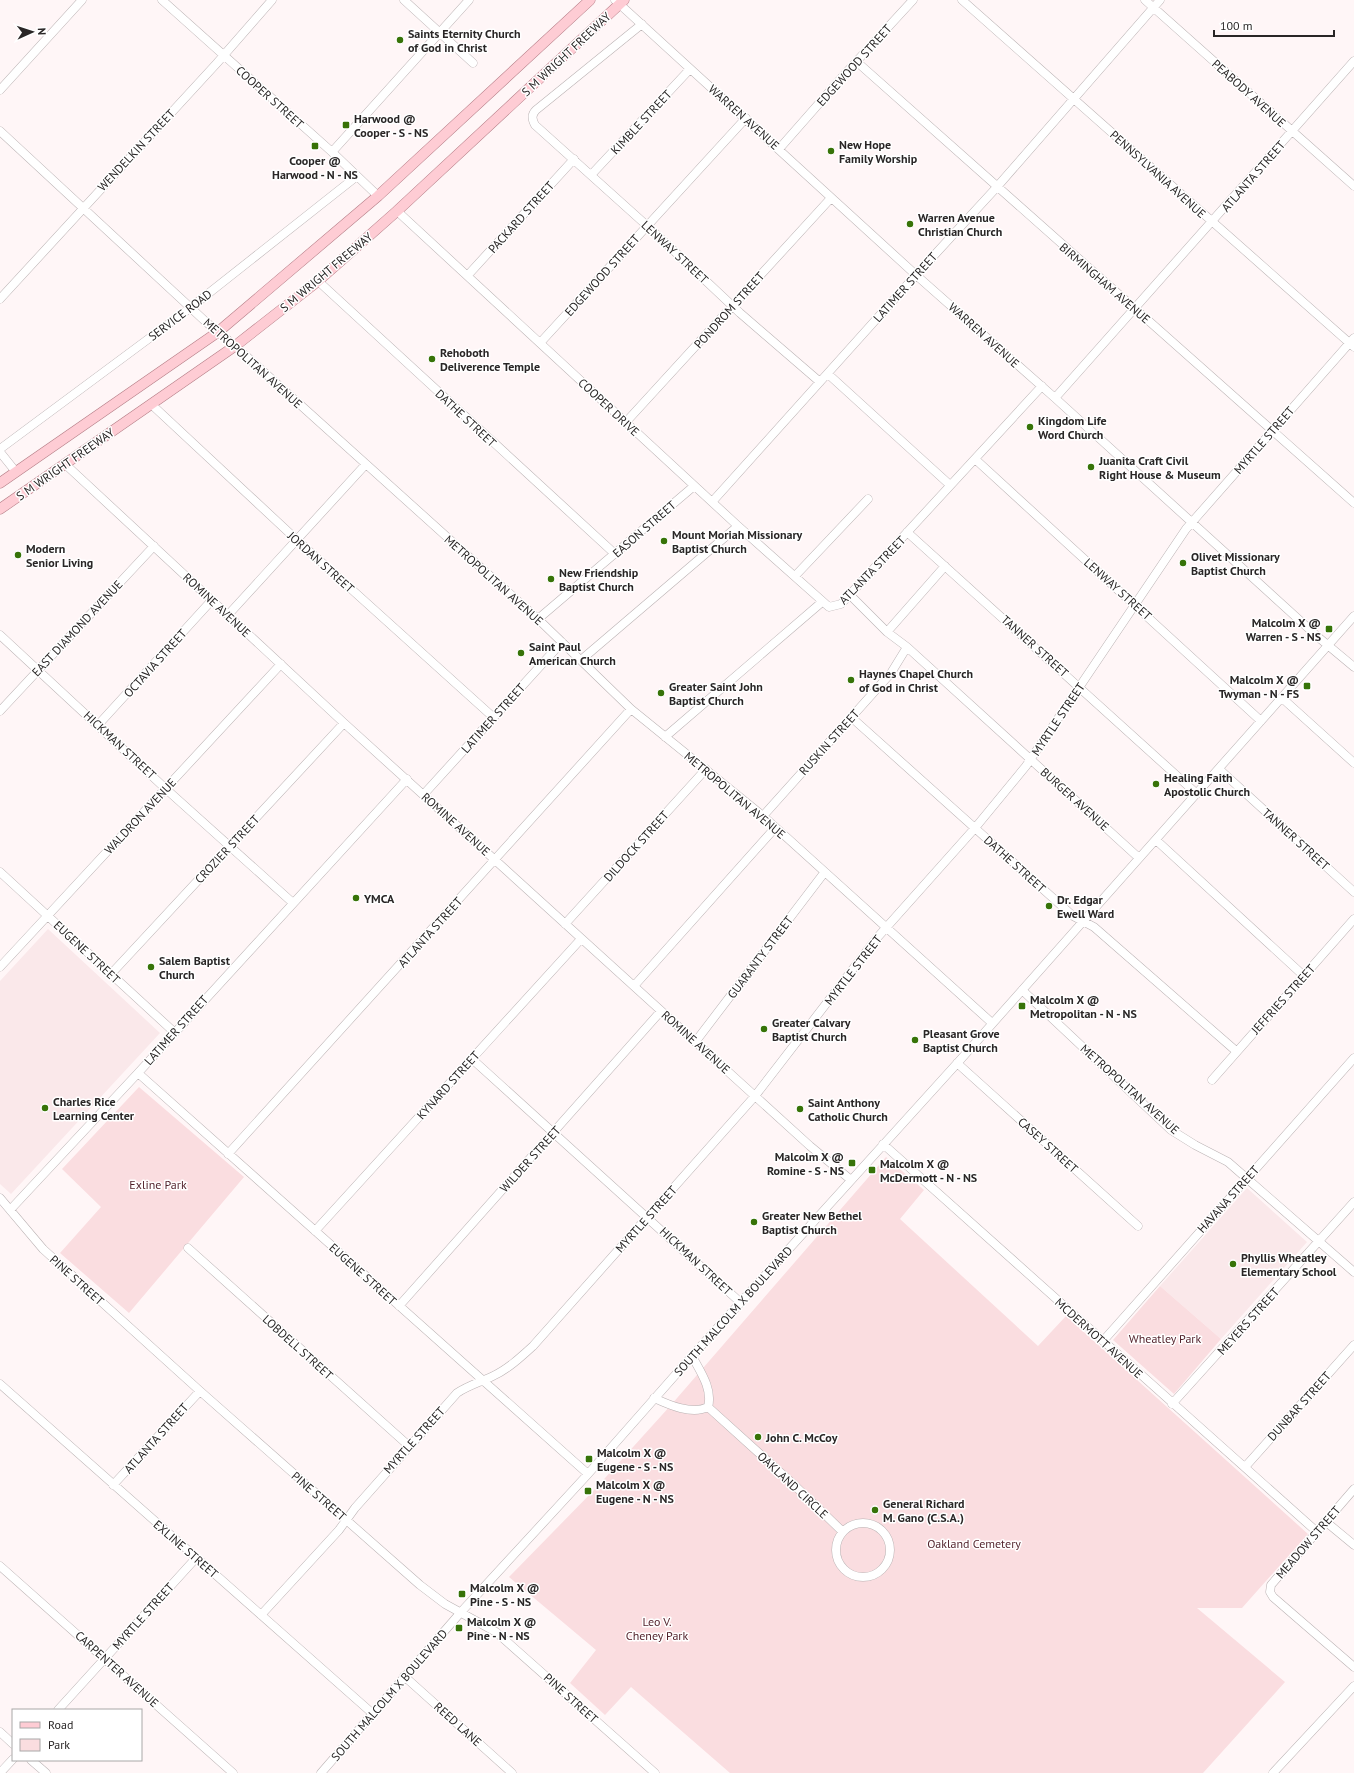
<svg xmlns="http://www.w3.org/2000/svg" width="1354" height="1773" viewBox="0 0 1354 1773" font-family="'PT Sans',sans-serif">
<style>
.built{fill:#fae8ea}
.green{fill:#fadde0}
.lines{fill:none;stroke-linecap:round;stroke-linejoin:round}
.minor-casing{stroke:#bab2b3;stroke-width:9}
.major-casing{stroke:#b37c85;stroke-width:11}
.minor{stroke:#fff;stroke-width:8}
.major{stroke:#feccd4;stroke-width:10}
.poi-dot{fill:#377308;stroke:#fff;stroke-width:1.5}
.labels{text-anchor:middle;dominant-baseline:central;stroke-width:3;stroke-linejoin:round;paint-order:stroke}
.poi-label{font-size:12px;font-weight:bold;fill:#292626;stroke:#fff;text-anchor:start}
.street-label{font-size:12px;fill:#292626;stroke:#fff}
.park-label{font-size:12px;fill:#501f29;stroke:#fff}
</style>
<rect width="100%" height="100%" fill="#fff6f7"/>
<path class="built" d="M48 929 160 1033 11 1194 0 1184V981Z
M1247 1188 1307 1242 1221 1339 1160 1286Z"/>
<path class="green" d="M139 1087 244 1177 129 1313 60 1253 101 1207 62 1169Z
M886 1157 924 1190 900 1219 1038 1346 1066 1316 1308 1534 1242 1608H1197L1285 1682 1203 1773H730L631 1687 605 1715 570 1683 596 1650 509 1577 596 1488 671 1405Z
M1160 1286 1221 1339 1174 1394 1113 1340Z"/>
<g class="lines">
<defs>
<path id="minor" d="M162 0 332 152 378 196
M404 0 473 63
M615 0 916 275 1055 398 1318 637 1354 667
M962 0 1354 347
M1145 0 1354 186
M642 24 536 110C531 115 532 119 535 125L654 232 740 313 820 382
M857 62 1354 503
M0 90 82 0
M0 131 206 322 235 346 538 619 631 709 763 816 992 1023
M779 149 844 75 913 0
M332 152 469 0
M591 175 690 69
M397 211 738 526 829 607 841 604 1042 386
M468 275 574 159
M318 281 615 554
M0 299 217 63 272 0
M540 343 746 118
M828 374 950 485
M1055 398 1354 61
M151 404 298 541 493 717
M626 422 831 198
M0 449 190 308 357 176
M0 452 16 472
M975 459 1261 721
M65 464 344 723 810 1146 851 1180
M712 502 916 275 996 188 1160 0
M907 532 1197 794
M795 576 868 499
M850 595 887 632 907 647 1139 858
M228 615 366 464
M538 619 694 486
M887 632 945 566
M0 635 166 789 293 903
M581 660 738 526
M1282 698 1354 763
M0 711 154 546
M851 717 1073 916 1094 927 1236 1051
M98 725 212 600
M665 737 822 602
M1219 769 1354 892
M424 794 562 642
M763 816 891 673 907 647
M1156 840 1304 976
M0 872 174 1032
M565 924 706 769
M0 967 281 664
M111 974 344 723
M634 986 775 828
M1022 990 1171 1130 1195 1145 1228 1162 1354 1272
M696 1041 824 873
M472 1059 740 1302
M957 1063 1138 1226
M138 1073 588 1474
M1212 1080 1354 919
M883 1144 1316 1531
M228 1154 631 709
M0 1198 43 1249 200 1391 420 1585 445 1604 496 1632 655 1773
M10 1210 138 1073 407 779
M315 1231 581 939
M188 1248 409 1446
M399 1306 661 1011
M1103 1341 1354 1058
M0 1384 372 1713
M654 1398C669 1405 692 1415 708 1407 713 1389 700 1371 692 1356
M1172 1404 1354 1202
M708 1407 791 1482 843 1532
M1245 1467 1354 1345
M113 1485 200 1391
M1354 1489 1271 1585 1270 1592 1273 1597 1354 1667
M1325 1521 1354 1545
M836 1550a27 27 0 1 1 54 0a27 27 0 1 1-54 0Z
M0 1566 233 1773
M261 1615 339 1530 355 1508 457 1393C469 1385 481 1382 493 1376 508 1369 521 1357 533 1346L755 1096 876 939 975 828 1026 766 1186 529 1354 338
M404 1676 512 1773
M58 1710 196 1558
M0 1732 13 1744
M31 1760 46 1773
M0 1773 13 1759
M321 1773 461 1612 588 1474 692 1356 961 1059 1354 616
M1273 1773 1354 1686"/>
<path id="major" d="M0 483 218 332 378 196 590 0
M0 509 235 346 318 281 397 211 624 0"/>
</defs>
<use href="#minor" class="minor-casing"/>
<use href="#major" class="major-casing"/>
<use href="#minor" class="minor"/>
<use href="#major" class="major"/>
</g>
<g class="poi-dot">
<circle cx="400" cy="40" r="4"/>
<rect x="342" y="121" width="8" height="8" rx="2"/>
<rect x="311" y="142" width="8" height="8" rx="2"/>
<circle cx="831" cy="151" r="4"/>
<circle cx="910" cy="224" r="4"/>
<circle cx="432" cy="359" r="4"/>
<circle cx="1030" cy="427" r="4"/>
<circle cx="1091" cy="467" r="4"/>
<circle cx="664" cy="541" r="4"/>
<circle cx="18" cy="555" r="4"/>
<circle cx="1183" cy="563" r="4"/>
<circle cx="551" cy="579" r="4"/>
<rect x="1325" y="625" width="8" height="8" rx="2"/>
<circle cx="521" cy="653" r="4"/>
<circle cx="851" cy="680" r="4"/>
<rect x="1303" y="682" width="8" height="8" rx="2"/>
<circle cx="661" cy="693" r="4"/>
<circle cx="1156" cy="784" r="4"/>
<circle cx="356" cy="898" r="4"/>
<circle cx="1049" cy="906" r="4"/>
<circle cx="151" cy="967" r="4"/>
<rect x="1018" y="1002" width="8" height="8" rx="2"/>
<circle cx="764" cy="1029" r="4"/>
<circle cx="915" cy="1040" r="4"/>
<circle cx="45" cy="1108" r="4"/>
<circle cx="800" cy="1109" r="4"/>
<rect x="848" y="1159" width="8" height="8" rx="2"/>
<rect x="868" y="1166" width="8" height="8" rx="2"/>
<circle cx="754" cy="1222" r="4"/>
<circle cx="1233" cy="1264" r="4"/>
<circle cx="758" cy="1437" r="4"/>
<rect x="585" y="1455" width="8" height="8" rx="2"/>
<rect x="584" y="1487" width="8" height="8" rx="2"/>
<circle cx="875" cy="1510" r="4"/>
<rect x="458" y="1590" width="8" height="8" rx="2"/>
<rect x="455" y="1624" width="8" height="8" rx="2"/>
</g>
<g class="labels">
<g class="poi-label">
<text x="408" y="33">Saints Eternity Church<tspan x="408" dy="14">of God in Christ</tspan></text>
<text x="354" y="118">Harwood @<tspan x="354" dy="14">Cooper - S - NS</tspan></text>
<text x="839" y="144">New Hope<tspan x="839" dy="14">Family Worship</tspan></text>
<text x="315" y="160" text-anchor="middle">Cooper @<tspan x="315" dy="14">Harwood - N - NS</tspan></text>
<text x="918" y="217">Warren Avenue<tspan x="918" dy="14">Christian Church</tspan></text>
<text x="440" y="352">Rehoboth<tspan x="440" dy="14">Deliverence Temple</tspan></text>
<text x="1038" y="420">Kingdom Life<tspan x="1038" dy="14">Word Church</tspan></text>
<text x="1099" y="460">Juanita Craft Civil<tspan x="1099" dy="14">Right House &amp; Museum</tspan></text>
<text x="672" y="534">Mount Moriah Missionary<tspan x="672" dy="14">Baptist Church</tspan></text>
<text x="26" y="548">Modern<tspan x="26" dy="14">Senior Living</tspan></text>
<text x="1191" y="556">Olivet Missionary<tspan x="1191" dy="14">Baptist Church</tspan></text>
<text x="559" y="572">New Friendship<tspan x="559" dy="14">Baptist Church</tspan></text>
<text x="1321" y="622" text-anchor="end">Malcolm X @<tspan x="1321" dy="14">Warren - S - NS</tspan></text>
<text x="529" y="646">Saint Paul<tspan x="529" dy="14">American Church</tspan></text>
<text x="859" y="673">Haynes Chapel Church<tspan x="859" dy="14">of God in Christ</tspan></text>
<text x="1299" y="679" text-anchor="end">Malcolm X @<tspan x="1299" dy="14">Twyman - N - FS</tspan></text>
<text x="669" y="686">Greater Saint John<tspan x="669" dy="14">Baptist Church</tspan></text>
<text x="1164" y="777">Healing Faith<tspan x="1164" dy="14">Apostolic Church</tspan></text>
<text x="364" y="898">YMCA</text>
<text x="1057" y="899">Dr. Edgar<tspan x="1057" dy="14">Ewell Ward</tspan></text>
<text x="159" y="960">Salem Baptist<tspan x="159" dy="14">Church</tspan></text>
<text x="1030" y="999">Malcolm X @<tspan x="1030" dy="14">Metropolitan - N - NS</tspan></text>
<text x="772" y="1022">Greater Calvary<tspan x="772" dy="14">Baptist Church</tspan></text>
<text x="923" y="1033">Pleasant Grove<tspan x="923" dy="14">Baptist Church</tspan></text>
<text x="53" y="1101">Charles Rice<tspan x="53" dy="14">Learning Center</tspan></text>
<text x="808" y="1102">Saint Anthony<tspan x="808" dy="14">Catholic Church</tspan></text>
<text x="844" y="1156" text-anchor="end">Malcolm X @<tspan x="844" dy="14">Romine - S - NS</tspan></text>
<text x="880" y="1163">Malcolm X @<tspan x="880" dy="14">McDermott - N - NS</tspan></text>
<text x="762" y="1215">Greater New Bethel<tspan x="762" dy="14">Baptist Church</tspan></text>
<text x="1241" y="1257">Phyllis Wheatley<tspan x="1241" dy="14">Elementary School</tspan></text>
<text x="766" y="1437">John C. McCoy</text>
<text x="597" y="1452">Malcolm X @<tspan x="597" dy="14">Eugene - S - NS</tspan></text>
<text x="596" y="1484">Malcolm X @<tspan x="596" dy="14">Eugene - N - NS</tspan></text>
<text x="883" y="1503">General Richard<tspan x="883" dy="14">M. Gano (C.S.A.)</tspan></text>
<text x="470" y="1587">Malcolm X @<tspan x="470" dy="14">Pine - S - NS</tspan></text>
<text x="467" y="1621">Malcolm X @<tspan x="467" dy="14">Pine - N - NS</tspan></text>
</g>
<g class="street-label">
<text transform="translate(566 54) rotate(-43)">S M WRIGHT FREEWAY</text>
<text transform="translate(854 65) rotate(-48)">EDGEWOOD STREET</text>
<text transform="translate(1249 93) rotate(42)">PEABODY AVENUE</text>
<text transform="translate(270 97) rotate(42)">COOPER STREET</text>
<text transform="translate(744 117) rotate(42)">WARREN AVENUE</text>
<text transform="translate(641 122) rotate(-47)">KIMBLE STREET</text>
<text transform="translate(136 150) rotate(-47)">WENDELKIN STREET</text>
<text transform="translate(1158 174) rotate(42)">PENNSYLVANIA AVENUE</text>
<text transform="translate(1253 176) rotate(-49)">ATLANTA STREET</text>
<text transform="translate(521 217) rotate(-48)">PACKARD STREET</text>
<text transform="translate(675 252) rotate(43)">LENWAY STREET</text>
<text transform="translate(326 272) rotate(-40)">S M WRIGHT FREEWAY</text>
<text transform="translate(602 275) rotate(-48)">EDGEWOOD STREET</text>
<text transform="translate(1105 283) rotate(41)">BIRMINGHAM AVENUE</text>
<text transform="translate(905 287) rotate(-48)">LATIMER STREET</text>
<text transform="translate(729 310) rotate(-48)">PONDROM STREET</text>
<text transform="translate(180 315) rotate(-37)">SERVICE ROAD</text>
<text transform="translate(984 335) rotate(42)">WARREN AVENUE</text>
<text transform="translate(253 363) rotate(42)">METROPOLITAN AVENUE</text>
<text transform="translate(609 407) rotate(43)">COOPER DRIVE</text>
<text transform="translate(466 418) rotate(43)">DATHE STREET</text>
<text transform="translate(1264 440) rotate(-49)">MYRTLE STREET</text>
<text transform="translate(65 464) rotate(-35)">S M WRIGHT FREEWAY</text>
<text transform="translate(644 529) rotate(-41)">EASON STREET</text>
<text transform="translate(321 562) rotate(42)">JORDAN STREET</text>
<text transform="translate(872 570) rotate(-46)">ATLANTA STREET</text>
<text transform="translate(494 580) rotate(42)">METROPOLITAN AVENUE</text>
<text transform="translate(1118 589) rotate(42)">LENWAY STREET</text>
<text transform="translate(217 605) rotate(43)">ROMINE AVENUE</text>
<text transform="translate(77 628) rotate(-47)">EAST DIAMOND AVENUE</text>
<text transform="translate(1035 646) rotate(42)">TANNER STREET</text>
<text transform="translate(155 663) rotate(-48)">OCTAVIA STREET</text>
<text transform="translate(493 718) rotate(-48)">LATIMER STREET</text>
<text transform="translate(1058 719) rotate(-56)">MYRTLE STREET</text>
<text transform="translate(829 742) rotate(-48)">RUSKIN STREET</text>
<text transform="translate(120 745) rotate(43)">HICKMAN STREET</text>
<text transform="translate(735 795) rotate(40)">METROPOLITAN AVENUE</text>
<text transform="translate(1075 799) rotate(42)">BURGER AVENUE</text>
<text transform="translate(140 816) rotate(-47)">WALDRON AVENUE</text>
<text transform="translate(456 824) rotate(42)">ROMINE AVENUE</text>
<text transform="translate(1296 839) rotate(42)">TANNER STREET</text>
<text transform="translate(636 846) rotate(-48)">DILDOCK STREET</text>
<text transform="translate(227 849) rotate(-47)">CROZIER STREET</text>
<text transform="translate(1015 864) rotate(42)">DATHE STREET</text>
<text transform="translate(430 932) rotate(-48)">ATLANTA STREET</text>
<text transform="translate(87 952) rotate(43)">EUGENE STREET</text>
<text transform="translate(760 957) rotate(-53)">GUARANTY STREET</text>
<text transform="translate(853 970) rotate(-52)">MYRTLE STREET</text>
<text transform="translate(1283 999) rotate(-48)">JEFFRIES STREET</text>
<text transform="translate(176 1030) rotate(-48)">LATIMER STREET</text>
<text transform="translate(696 1042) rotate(42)">ROMINE AVENUE</text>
<text transform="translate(448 1085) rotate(-48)">KYNARD STREET</text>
<text transform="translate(1130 1089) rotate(42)">METROPOLITAN AVENUE</text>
<text transform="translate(1048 1145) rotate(42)">CASEY STREET</text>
<text transform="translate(530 1159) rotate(-48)">WILDER STREET</text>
<text transform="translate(1228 1199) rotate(-48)">HAVANA STREET</text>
<text transform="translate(646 1219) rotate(-48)">MYRTLE STREET</text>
<text transform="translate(696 1261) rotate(43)">HICKMAN STREET</text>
<text transform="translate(363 1274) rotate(42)">EUGENE STREET</text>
<text transform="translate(77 1280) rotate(42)">PINE STREET</text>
<text transform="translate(733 1311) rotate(-48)">SOUTH MALCOLM X BOULEVARD</text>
<text transform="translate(1248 1321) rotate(-48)">MEYERS STREET</text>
<text transform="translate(1099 1338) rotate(42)">MCDERMOTT AVENUE</text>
<text transform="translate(298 1347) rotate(42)">LOBDELL STREET</text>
<text transform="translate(1299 1406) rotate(-48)">DUNBAR STREET</text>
<text transform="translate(156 1438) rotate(-48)">ATLANTA STREET</text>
<text transform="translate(414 1440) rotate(-48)">MYRTLE STREET</text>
<text transform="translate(793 1485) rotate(43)">OAKLAND CIRCLE</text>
<text transform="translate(319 1496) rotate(41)">PINE STREET</text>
<text transform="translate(1308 1542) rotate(-49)">MEADOW STREET</text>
<text transform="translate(186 1549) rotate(41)">EXLINE STREET</text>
<text transform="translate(143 1616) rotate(-48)">MYRTLE STREET</text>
<text transform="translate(117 1669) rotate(42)">CARPENTER AVENUE</text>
<text transform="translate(389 1695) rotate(-49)">SOUTH MALCOLM X BOULEVARD</text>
<text transform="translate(571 1698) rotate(42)">PINE STREET</text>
<text transform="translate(458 1724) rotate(42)">REED LANE</text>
</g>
<g class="park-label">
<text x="158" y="1184">Exline Park</text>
<text x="1165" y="1338">Wheatley Park</text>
<text x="974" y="1543">Oakland Cemetery</text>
<text x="657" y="1621">Leo V.<tspan x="657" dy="14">Cheney Park</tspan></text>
</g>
</g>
<rect x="12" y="1709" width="130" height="52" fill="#ffffff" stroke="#a9a8a8"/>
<rect x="20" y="1722" width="20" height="6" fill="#feccd4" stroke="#a9a8a8"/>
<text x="48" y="1729" font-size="12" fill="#292626">Road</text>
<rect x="20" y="1739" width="20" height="12" fill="#fadde0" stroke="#a9a8a8"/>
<text x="48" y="1749" font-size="12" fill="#292626">Park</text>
<g transform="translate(32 32) rotate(87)" stroke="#ffffff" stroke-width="3" paint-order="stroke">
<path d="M0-3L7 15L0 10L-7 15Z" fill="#292626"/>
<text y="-6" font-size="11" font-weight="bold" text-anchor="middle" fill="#292626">N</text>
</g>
<path d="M1214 30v6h120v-6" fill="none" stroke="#292626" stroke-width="2"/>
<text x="1220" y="30" font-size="12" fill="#292626" stroke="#ffffff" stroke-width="3" paint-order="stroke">100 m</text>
</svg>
